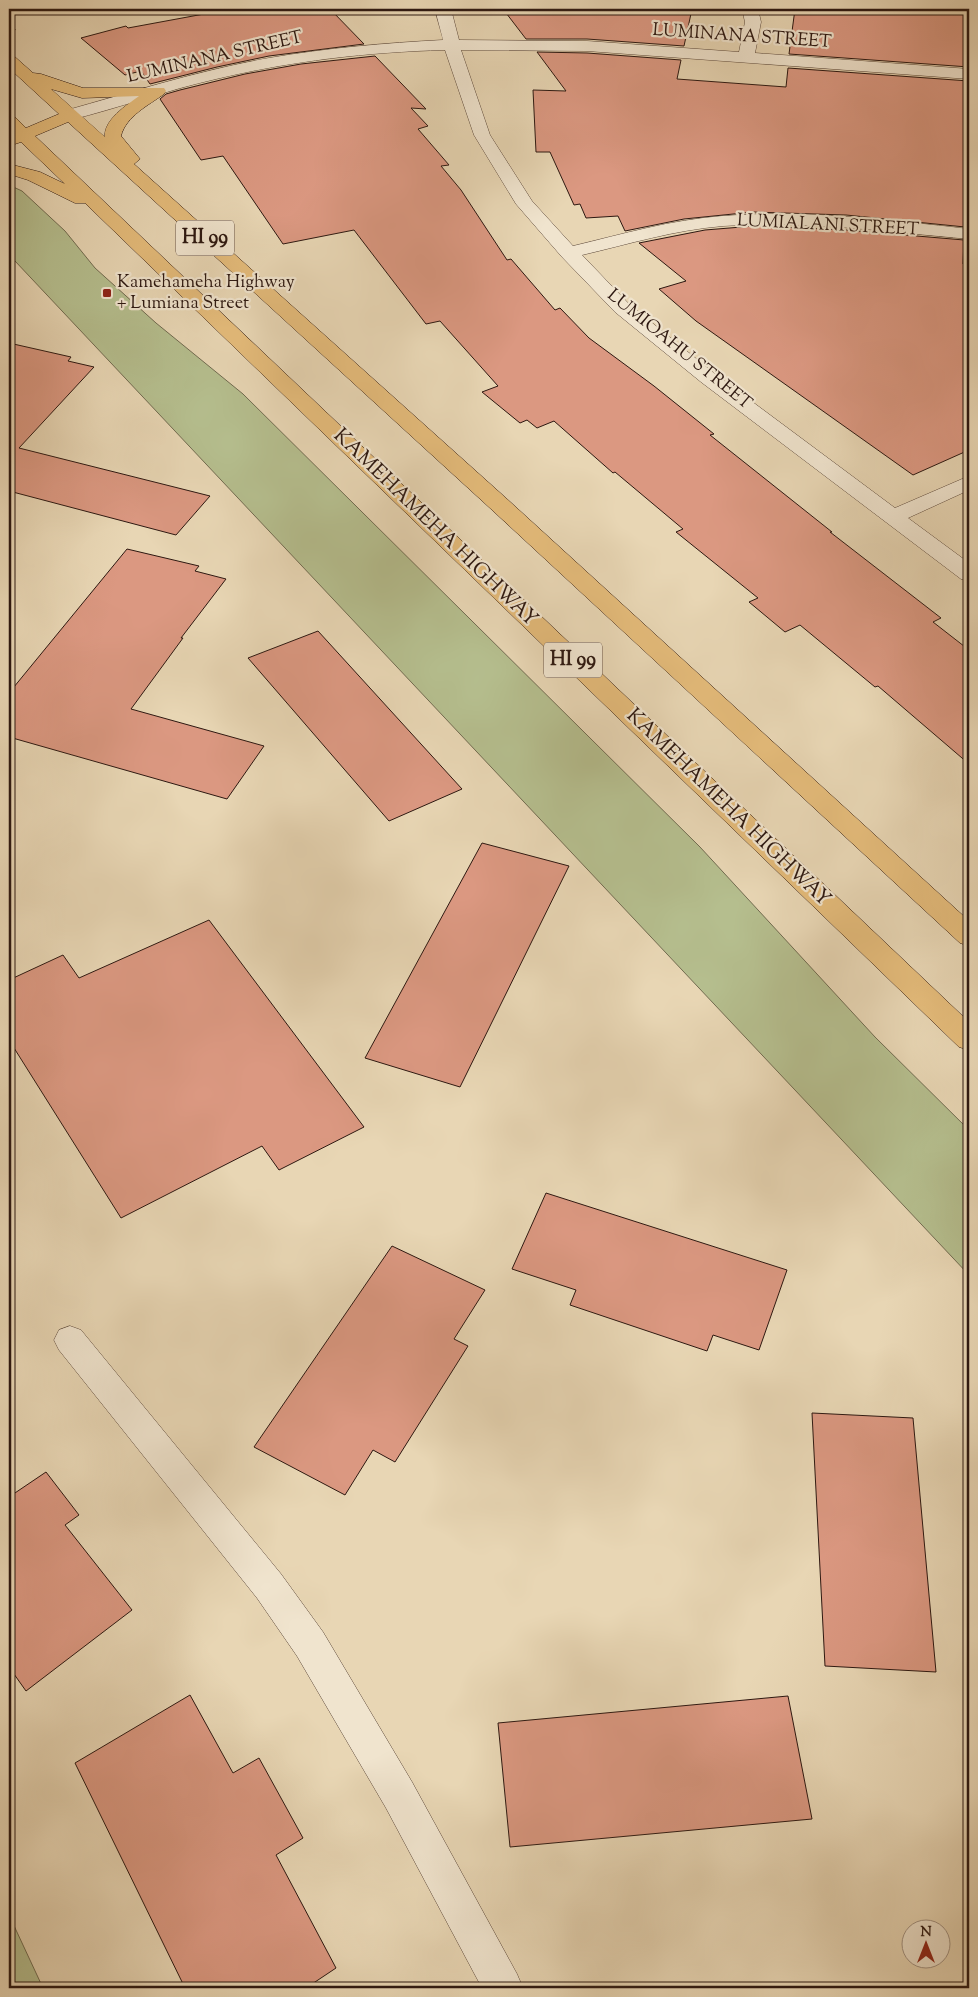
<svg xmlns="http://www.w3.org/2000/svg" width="978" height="1997" viewBox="0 0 978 1997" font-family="'Sorts Mill Goudy',serif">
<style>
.green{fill:#b5be8e;stroke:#716b50}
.building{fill:#db9881;stroke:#2d1811}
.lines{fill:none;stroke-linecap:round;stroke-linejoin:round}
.minor-casing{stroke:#5c483a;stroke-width:1}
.major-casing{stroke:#2d1811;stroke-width:1}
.path{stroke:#2d1811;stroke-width:2;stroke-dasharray:0.5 2;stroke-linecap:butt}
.minor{fill:#f0e4ce;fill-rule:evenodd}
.major{fill:#e4bb7a;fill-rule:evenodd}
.poi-dot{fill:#8f2418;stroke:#f0e4ce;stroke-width:2}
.labels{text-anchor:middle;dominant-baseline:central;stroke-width:4.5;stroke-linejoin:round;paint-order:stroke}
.far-street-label{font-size:18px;fill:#2d1811;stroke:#f0e4ce}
.far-poi-label{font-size:18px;fill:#2d1811;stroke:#f0e4ce;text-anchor:start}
.shield{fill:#f0e4ce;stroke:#68554a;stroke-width:1}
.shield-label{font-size:20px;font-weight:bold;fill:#2d1811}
.street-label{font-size:21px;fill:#2d1811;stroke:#f0e4ce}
</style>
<rect width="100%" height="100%" fill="#e8d6b4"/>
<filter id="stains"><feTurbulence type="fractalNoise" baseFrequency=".004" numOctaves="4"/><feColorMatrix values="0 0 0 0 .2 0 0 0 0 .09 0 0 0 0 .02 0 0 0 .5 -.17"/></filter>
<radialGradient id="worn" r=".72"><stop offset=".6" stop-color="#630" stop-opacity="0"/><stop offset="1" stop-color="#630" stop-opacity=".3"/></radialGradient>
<path class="green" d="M9 185 22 191 65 231 95 268 156 323 243 394 700 847 875 1037 969 1130V1275L15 261 9 258Z
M9 1915 43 1988H9Z"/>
<path class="building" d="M231 9H330L364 44 269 56 217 67 150 84 141 71 125 75 81 38 126 26 128 28Z
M503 9H692L684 46 587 39H526Z
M795 9H969V67L789 54Z
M537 52 587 53 681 60 677 79 786 87 788 68 969 81V137L965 227 846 215 753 212 684 219 625 231 618 216 586 218 580 204 574 205 550 152H536L533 90 566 91Z
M375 56 426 109 411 108 428 126 418 129 449 165 441 166 461 190 507 260 511 259 555 310 560 308 589 338 654 386 714 434 710 435 832 532H830L941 618 933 622 969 650V764L878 686 875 687 800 625 785 632 749 602 758 598 676 532 683 529 615 472 613 473 554 421 537 428 527 420 520 423 482 392 498 386 440 321 426 324 354 230 283 244 223 156 201 160 160 99 166 94 180 90 245 74 301 64Z
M754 226 846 230 964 240 963 264H969V450L913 475 696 321 659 289 686 281 639 243 705 230Z
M9 343 71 357 68 361 94 367 19 448 210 496 176 535 9 491Z
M127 549 199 566 195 571 226 579 181 638H183L131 709 264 746 227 799 9 737V693Z
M318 631 462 789 389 821 248 658Z
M482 843 569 866 460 1087 365 1058Z
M209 920 364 1127 279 1170 262 1146 121 1218 9 1040V980L63 955 79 978Z
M546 1193 787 1270 759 1350 713 1335 707 1351 570 1305 576 1290 512 1269Z
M392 1246 485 1290 454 1339 468 1346 395 1462 373 1450 345 1495 254 1447Z
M812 1413 913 1418 936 1672 825 1666Z
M46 1472 79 1515 65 1525 132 1610 26 1691 9 1667V1497Z
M190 1695 233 1773 259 1758 303 1838 276 1855 336 1968 306 1988H185L75 1763Z
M788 1696 812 1819 510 1847 498 1723Z"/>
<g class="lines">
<defs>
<path id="minor" d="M435 9H451L459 40 587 41 739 52 745 22 742 9H758L761 22 755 53 969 69V79L587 51 461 50 490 135 532 201 573 246C623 234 671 220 722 216 804 209 888 220 969 229V239C887 232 805 220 723 226 674 230 629 244 582 255L629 304 715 374 895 508 969 476V490L908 518 969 563V581L961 579 701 382 615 312 562 257 516 204 474 135 445 50C368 52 291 61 216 79 167 90 119 108 70 120L64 119 62 115 64 111C132 92 200 70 269 58 327 48 385 43 443 40Z
M70 1326 81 1330 281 1574 323 1632 412 1782 517 1974 523 1988H482L386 1808 297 1656 257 1598 59 1350 54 1340 59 1330Z"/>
<path id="major" d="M9 55 15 57 33 73 41 74 83 88H164L166 91 164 94C149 105 126 116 121 136L140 159 134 164 507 499 969 921V946L960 943 491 509 68 122 35 136 969 1022V1050L959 1047 85 203H75L28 180 9 174V164L40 172 65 184 21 142 9 146V135L12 133 9 130V116L15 117 26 128 59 114 9 68ZM51 89 82 98 139 96C127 105 103 120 105 137Z"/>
</defs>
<use href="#minor" class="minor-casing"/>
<use href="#major" class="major-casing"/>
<path class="path" d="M9 25 16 31"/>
<use href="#minor" class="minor"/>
<use href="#major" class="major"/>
</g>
<rect class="poi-dot" x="102" y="288" width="10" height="10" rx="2.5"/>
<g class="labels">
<g class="far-street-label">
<text transform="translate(742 37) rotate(4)">LUMINANA STREET</text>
<text transform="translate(215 58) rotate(-13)">LUMINANA STREET</text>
<text transform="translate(828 226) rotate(3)">LUMIALANI STREET</text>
<text transform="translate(679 350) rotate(39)">LUMIOAHU STREET</text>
</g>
<g class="far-poi-label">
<text x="117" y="283">Kamehameha Highway<tspan x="117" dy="21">+ Lumiana Street</tspan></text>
</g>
<g class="shield">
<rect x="176" y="220.5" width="58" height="35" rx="4"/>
<rect x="544" y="642.5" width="58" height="35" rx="4"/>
</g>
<g class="shield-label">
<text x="205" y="238">HI 99</text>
<text x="573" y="660">HI 99</text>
</g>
<g class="street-label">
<text transform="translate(435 528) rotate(44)">KAMEHAMEHA HIGHWAY</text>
<text transform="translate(728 808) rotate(44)">KAMEHAMEHA HIGHWAY</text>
</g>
</g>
<rect width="978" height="1997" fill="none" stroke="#e8d6b4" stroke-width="30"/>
<rect x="10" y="10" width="958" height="1977" fill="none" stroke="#2d1811" stroke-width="2.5"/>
<rect x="15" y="15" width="948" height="1967" fill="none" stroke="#2d1811"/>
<g transform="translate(926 1944)"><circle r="24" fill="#f0e4ce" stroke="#a29282"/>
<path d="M0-4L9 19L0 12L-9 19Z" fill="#8f2418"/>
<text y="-8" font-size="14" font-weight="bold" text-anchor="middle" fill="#2d1811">N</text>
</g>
<rect width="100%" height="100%" filter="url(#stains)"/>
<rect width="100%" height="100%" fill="url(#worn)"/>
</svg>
